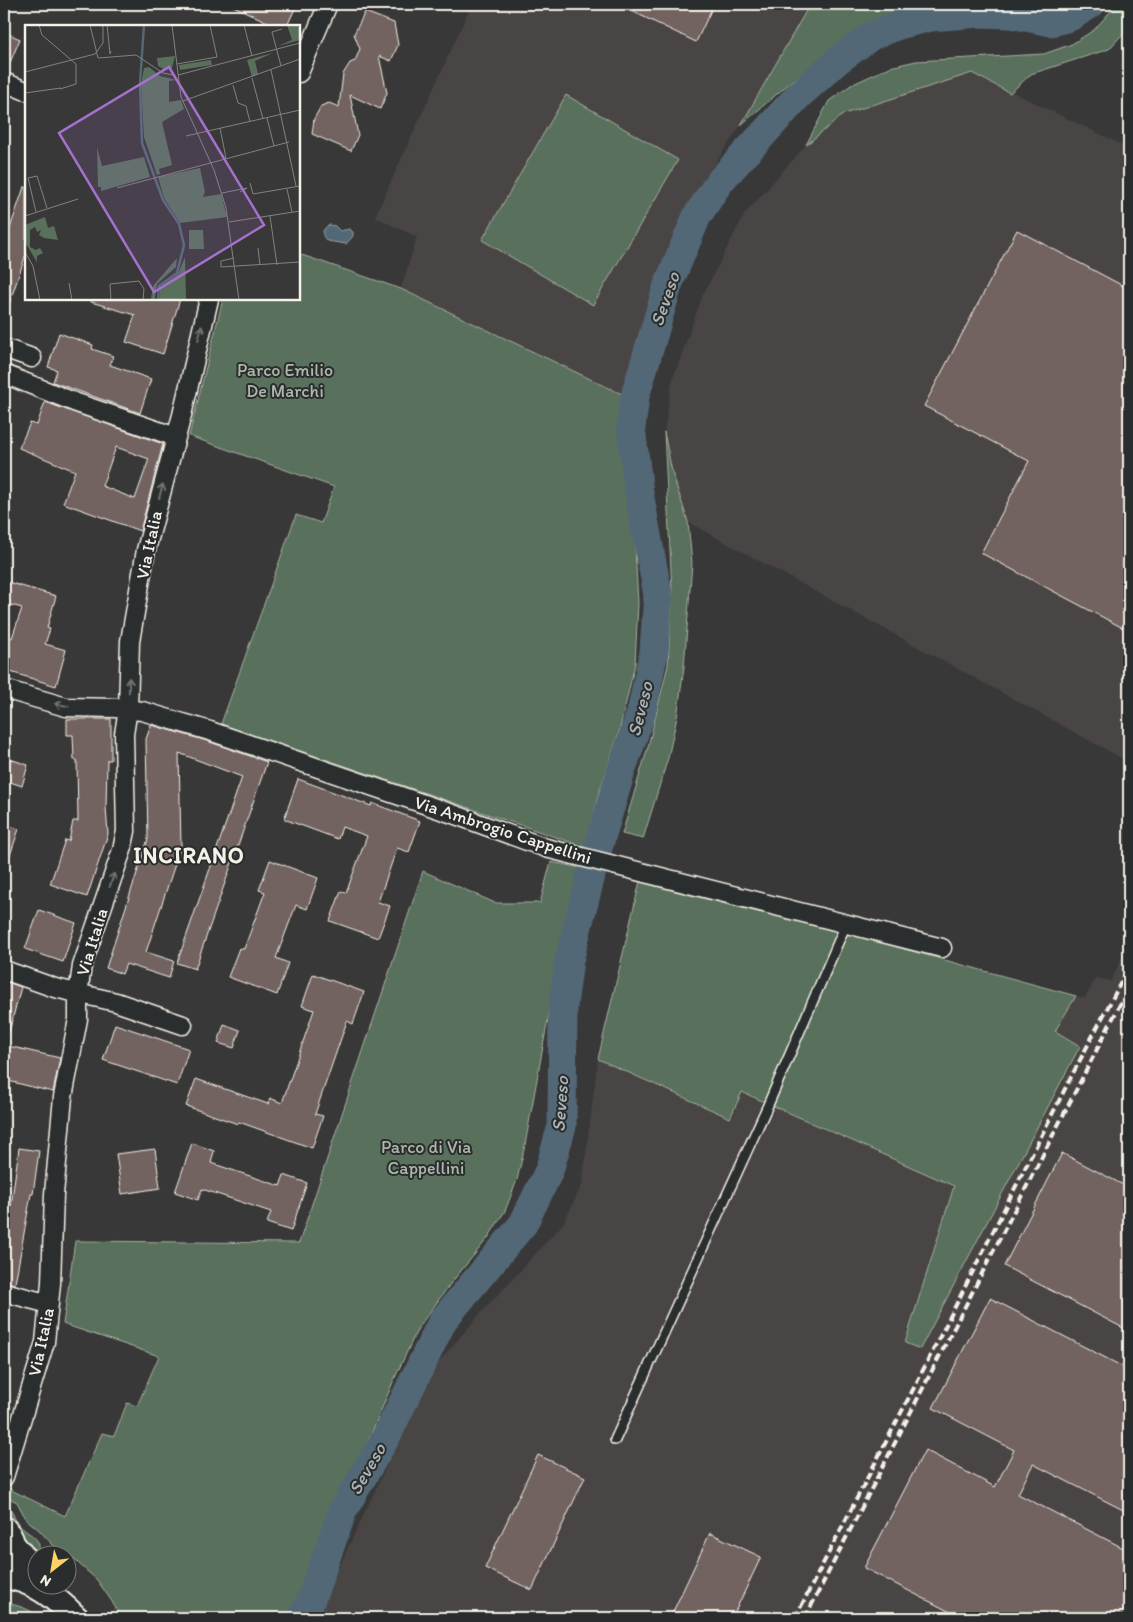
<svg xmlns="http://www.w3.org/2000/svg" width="1133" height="1622" viewBox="0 0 1133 1622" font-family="Itim,sans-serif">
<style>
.built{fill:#4a4544}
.green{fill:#59705c;stroke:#a6b0a2}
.water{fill:#536877;stroke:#939fa4}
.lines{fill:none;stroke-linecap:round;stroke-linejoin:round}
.river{stroke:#536877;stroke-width:29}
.building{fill:#736461;stroke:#f4f1e8;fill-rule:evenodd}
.lane-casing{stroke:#f4f1e8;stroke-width:12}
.street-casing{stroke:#f4f1e8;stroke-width:21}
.secondary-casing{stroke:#f4f1e8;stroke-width:28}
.lane{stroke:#2a2d2e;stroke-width:9}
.street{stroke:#2a2d2e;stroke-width:18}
.secondary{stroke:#2a2d2e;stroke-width:24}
.rail{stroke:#f4f1e8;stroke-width:4;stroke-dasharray:8 4;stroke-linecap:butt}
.oneway{stroke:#71726f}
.labels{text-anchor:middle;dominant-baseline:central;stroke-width:4;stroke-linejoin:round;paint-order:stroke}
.park-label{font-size:18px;fill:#aeb7a9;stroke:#2a2d2e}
.street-label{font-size:18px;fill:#f4f1e8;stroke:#2a2d2e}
.water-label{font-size:19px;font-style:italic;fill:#acb3b5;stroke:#2a2d2e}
.district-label{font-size:22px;font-weight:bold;letter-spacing:1px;fill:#f4f1e8;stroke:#2a2d2e}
.inset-river{fill:none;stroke:#536877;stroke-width:2.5}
.inset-road{fill:none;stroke:#84827e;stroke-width:1}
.view{fill:#a571cd;fill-opacity:0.15;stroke:#a571cd;stroke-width:2.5}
.inset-edge{fill:none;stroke:#f4f1e8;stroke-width:2.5}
</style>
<rect width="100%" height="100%" fill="#393838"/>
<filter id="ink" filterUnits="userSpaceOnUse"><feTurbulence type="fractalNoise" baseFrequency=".02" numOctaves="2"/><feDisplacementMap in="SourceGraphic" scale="10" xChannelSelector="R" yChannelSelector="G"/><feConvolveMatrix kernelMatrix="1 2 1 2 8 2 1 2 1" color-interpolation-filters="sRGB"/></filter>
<g filter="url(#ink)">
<path class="built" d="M472 4H810L741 125 704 180 687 209 658 272 639 332 626 396 401 289 417 237 375 217Z
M972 73 1129 148V762L688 522 672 472 664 432 672 382 702 297 744 215 806 145 844 114Z
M1129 943V1008L1127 1012 1129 1013V1618H315L432 1370 481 1313 563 1224 582 1185 598 1059 730 1118 741 1092 954 1186 905 1343 1080 1046 1055 1031 1076 996 1085 998 1096 978 1111 981Z"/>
<path class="green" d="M810 4H986L961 5 913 12 871 24 837 47 785 87 741 125Z
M1002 4H1071C1047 19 1027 9 1002 4Z
M1117 4H1129V27L1109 49 1031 74 1010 93 972 73 844 114 806 145 829 101 851 85 890 67 916 61 1044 54 1072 44 1094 30Z
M566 95 678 160 593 305 482 240Z
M299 254 401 289 626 396 624 432 626 467 635 547 638 603 635 664 619 732 599 793 585 847 221 724 296 515 321 523 334 487 189 436 223 299H299Z
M664 432 672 472 688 522 692 563 684 667 677 717 668 758 643 839 622 834 648 747 668 665 672 590Z
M551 862 581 868 554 986 525 1145 517 1180 505 1211 488 1238 451 1283 418 1328 393 1382 372 1432 345 1484 324 1530 303 1592 289 1618H121L111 1600 97 1580 68 1554 53 1545 39 1530 26 1519 17 1502 7 1497 9 1489 65 1516 102 1433 114 1436 127 1403 137 1406 159 1356 63 1324 75 1241 299 1243 423 871 495 903H540Z
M641 877 1076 996 1055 1031 1080 1046 920 1349 905 1343 954 1186 742 1092 730 1118 598 1059Z
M8 1508H10C13 1514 15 1520 20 1526 30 1536 46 1539 36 1557L25 1547 18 1530 11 1518Z
M4 1603C19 1605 29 1609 41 1618H4Z"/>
<path class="water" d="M330 225 335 226 340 231 349 229 353 232V236L346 244 327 241C320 235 322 228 330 225Z"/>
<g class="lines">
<path class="river" d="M301 1618 310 1602 343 1510 387 1435 443 1320 523 1224 549 1171 562 1126 563 1005 569 960 599 844 621 771 641 713 654 651 658 595 639 493 631 428 635 396 668 285 697 216 720 181 799 95 838 60 871 36 899 25 931 17 979 13 1011 14 1051 22 1070 17 1091 4"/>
</g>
<path class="building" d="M229 4H297L287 26H276Z
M617 4H714L696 42Z
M365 12 394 23 398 45 391 61 379 56 387 93 380 109 350 95 358 135 351 151 312 134 314 119 321 106 329 103 339 107 343 74 350 63 355 61 360 49 354 34Z
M4 32 20 39 6 72H4Z
M24 187H26V254L6 313H4V246Z
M1017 230 1129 289V617L1123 628 981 553 1029 461 924 406Z
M91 299H180L163 354 126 342 135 315 91 302Z
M59 333 93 345 92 349 113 356 110 365 151 379 140 413 53 382 57 370 48 367Z
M45 402 163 444 140 531 63 503 75 471 19 448 30 423 37 425ZM116 447 149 459 135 499 102 486Z
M4 581 56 596 47 628 50 629 45 644 66 650 56 686 4 670V636L12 638 22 608 4 603Z
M67 719H111V760H107L106 808 108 834 87 897 50 884 65 840 69 841 73 821H78L77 760H74L73 735H67Z
M151 725 207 741 267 762 195 969 177 963 242 777 179 753 181 846 146 952 174 961 169 978 126 964 122 974 106 968 148 839 146 739Z
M4 757 28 765 22 786 4 780Z
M298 779 371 806 372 803 420 821 409 852 397 848 378 902 390 906 378 938 330 921 341 891 346 893 367 836 342 827 338 839 284 819Z
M4 824 19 829 6 867 4 866Z
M270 860 318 878 307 909 296 905 276 958 288 963 277 995 228 977 239 948 244 949 265 892 259 890Z
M39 910 76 923 63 962 25 949Z
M313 974 364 992 353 1024 347 1021 315 1114 323 1116 312 1148 239 1122 238 1124 186 1106 196 1079 268 1104 270 1098 282 1103 314 1010 302 1006Z
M4 981 21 987 8 1036 4 1035Z
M115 1024 189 1049 177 1085 103 1060Z
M224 1024 240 1030 234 1048 218 1043Z
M4 1045 60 1058 53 1092 4 1080Z
M192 1143 214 1151 211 1163 280 1186 284 1175 307 1183 291 1231 267 1223 271 1212 202 1189 198 1200 175 1192Z
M19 1148 39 1151 33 1194H31L15 1284 4 1282V1204L11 1206Z
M155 1149 160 1188 122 1194 116 1154Z
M1062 1153 1129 1188V1331L1004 1266Z
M990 1298 1129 1370V1513L1033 1464 1018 1494 1129 1551V1618H962L864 1568 925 1450 995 1487 1014 1450 933 1408Z
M538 1455 585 1477 532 1590 485 1568Z
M710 1533 761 1557 732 1618H670Z"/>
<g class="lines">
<defs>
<path id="lane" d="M615 1440 768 1105 846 924"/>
<path id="street" d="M299 73 328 4
M4 82 26 91
M4 348 32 358
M4 374 74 402 176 437
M4 689 66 707 116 708 142 711 210 731 453 814 546 848 942 948
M4 970 55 988 116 1002 183 1025
M4 1292 49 1304
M4 1477 45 1342 51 1283 54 1194 63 1097 78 1019V994L82 966 122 850 126 831 124 734 128 709 130 641 146 550 182 415 209 299"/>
<path id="secondary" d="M4 1529C16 1542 16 1558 4 1571
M13 1545 23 1557 38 1569
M4 1576C33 1579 56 1598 76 1618"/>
</defs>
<use href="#lane" class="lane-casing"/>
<use href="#street" class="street-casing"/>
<use href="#secondary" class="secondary-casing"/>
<use href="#lane" class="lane"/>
<use href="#street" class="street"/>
<use href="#secondary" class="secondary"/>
<path class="rail" d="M795 1618 919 1378 1070 1079 1129 967
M805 1618 1129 987"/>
</g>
<defs><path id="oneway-shaft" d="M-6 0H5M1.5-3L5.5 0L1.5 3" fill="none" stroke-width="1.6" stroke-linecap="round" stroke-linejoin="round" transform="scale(1.25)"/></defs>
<g class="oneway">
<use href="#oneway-shaft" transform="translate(200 333) rotate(-77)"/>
<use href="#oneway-shaft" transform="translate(161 491) rotate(-75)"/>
<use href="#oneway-shaft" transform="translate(129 685) rotate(-89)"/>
<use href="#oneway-shaft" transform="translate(62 705) rotate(-168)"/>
<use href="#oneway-shaft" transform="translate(112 880) rotate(-71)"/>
</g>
</g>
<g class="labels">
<g class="park-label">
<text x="285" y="370">Parco Emilio<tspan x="285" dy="21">De Marchi</tspan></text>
<text x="426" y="1147">Parco di Via<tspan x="426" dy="21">Cappellini</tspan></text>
</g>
<g class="street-label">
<text transform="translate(149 545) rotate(-78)">Via Italia</text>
<text transform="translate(503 830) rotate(18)">Via Ambrogio Cappellini</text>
<text transform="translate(92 942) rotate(-73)">Via Italia</text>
<text transform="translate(41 1342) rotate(-78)">Via Italia</text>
</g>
<g class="water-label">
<text transform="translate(665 299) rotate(-71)">Seveso</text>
<text transform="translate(640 709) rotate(-76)">Seveso</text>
<text transform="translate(560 1104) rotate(-86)">Seveso</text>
<text transform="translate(367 1469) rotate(-60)">Seveso</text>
</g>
<g class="district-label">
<text x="189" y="855">INCIRANO</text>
</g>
</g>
<g transform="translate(25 25)">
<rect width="275" height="275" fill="#393838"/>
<path d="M262 0H275V15L253 21 267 15ZM248 28 230 36 233 49 227 52 222 35ZM150 31 147 43 140 45 133 41 132 33ZM186 35 187 40 155 45 154 40ZM124 42 135 51 151 55 144 56V77L156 75 159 84 137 97 147 140 134 144 135 149 132 150 119 112 116 59 119 43ZM72 122 77 141 119 132 125 152 76 166V162H73ZM175 143 180 167 178 172 196 169 202 192 155 198 139 173 133 152ZM20 192 23 203 29 201 33 215 19 213 14 210 16 205 12 207 10 202 5 205V222L11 225 15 223 18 228 12 231V237L0 217V200ZM164 205H178L179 224H164ZM160 232 161 275 134 274 135 262 153 249ZM152 233 151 242 132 259 130 274H126L128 261Z" fill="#59705c"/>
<path class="inset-river" d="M119 0 115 58 117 118 138 175 154 199 159 220 152 248 134 261 133 275"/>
<path class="inset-road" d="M14 0 17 10 51 39V59L35 64M65 0 73 33 111 30 138 48 148 50M82 0 85 29 86 26M147 0 156 72 189 145 201 183 214 275M219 0 227 31M152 39 192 32 185 0M256 41 247 7 257 4M246 45 271 161M0 47 70 29 78 18V0M153 50 275 18M227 53 238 94M208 60 213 78 221 81 225 97M0 68 36 63M158 76 275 34M242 93 249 121M195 103 201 133M161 111 275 85M225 158 228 169 275 161M92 163 264 117M262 164 267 187M197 168 222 163 215 167M11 187 3 153 12 151 22 183M0 191 53 174M245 191 252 240M204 197 275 186M233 223 235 240M0 227 8 241 15 275M209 233 196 236V242L275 237M44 258 47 275M86 275 85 259 114 256 119 264 118 275"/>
<path class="view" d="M144 42 239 200 129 267 34 108Z"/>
<rect width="275" height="275" class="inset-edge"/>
</g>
<rect width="1133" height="1622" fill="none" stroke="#2a2d2e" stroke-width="20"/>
<rect x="10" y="10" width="1113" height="1602" fill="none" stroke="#f4f1e8" stroke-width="2" filter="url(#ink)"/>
<g transform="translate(52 1570) rotate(211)"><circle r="24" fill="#2a2d2e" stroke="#7b7b78"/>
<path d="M0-4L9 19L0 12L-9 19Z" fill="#ffd166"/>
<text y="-8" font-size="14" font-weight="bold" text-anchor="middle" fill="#f4f1e8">N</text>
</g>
</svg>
